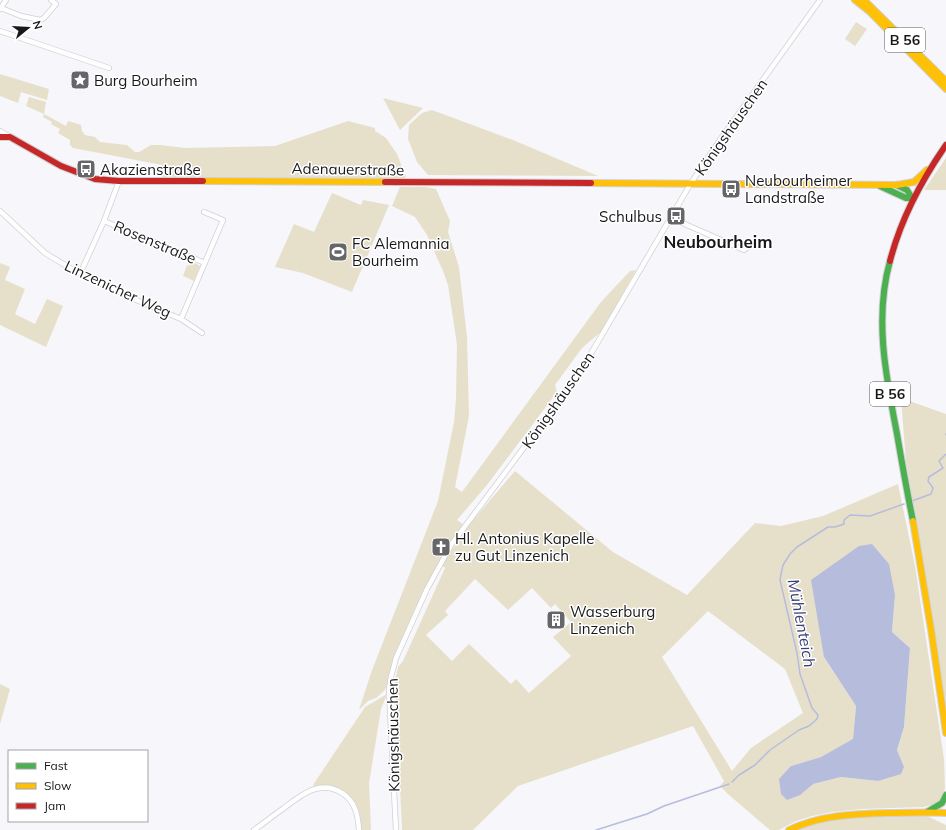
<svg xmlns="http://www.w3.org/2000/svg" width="946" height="830" viewBox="0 0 946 830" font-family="Mulish,sans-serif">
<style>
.green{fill:#e6e0cb;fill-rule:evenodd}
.water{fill:#b6bcdc}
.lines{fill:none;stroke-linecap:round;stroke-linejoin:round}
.stream{stroke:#b6bcdc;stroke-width:1.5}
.street-casing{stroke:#d0d1d4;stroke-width:6}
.fast-casing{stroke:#d0d1d4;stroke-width:8}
.slow-casing{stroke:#d0d1d4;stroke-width:8}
.jam-casing{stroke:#d0d1d4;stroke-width:8}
.street{stroke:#fefefe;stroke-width:4.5}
.fast{stroke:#4caf50;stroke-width:6}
.slow{stroke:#ffc107;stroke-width:6}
.jam{stroke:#c62828;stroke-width:6}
.labels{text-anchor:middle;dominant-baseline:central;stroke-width:3;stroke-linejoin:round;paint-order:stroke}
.shield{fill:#fff;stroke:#5d5d5f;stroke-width:1}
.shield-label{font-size:14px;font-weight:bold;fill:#18181b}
.poi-label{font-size:15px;fill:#18181b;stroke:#fff;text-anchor:start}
.street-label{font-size:15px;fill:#18181b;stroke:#fff}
.water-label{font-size:16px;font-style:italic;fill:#3a4078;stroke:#fff}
.quarter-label{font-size:17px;font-weight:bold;fill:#18181b;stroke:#fff}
</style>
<rect width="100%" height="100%" fill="#f6f6fb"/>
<path class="green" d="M856 22 867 29 855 46 845 39Z
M0 74 49 89 47 100 21 92 18 103 0 96Z
M29 97 46 102 44 114 66 126 68 121 81 125 82 131 85 135 95 137 100 142 127 145 135 152H139L151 145H160L185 148 275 146 348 121 375 128V131L386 138 397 154 406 177 404 178H163L162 165 73 148 70 145V140L58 133 60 129 51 124 52 122 43 117 44 114 26 106Z
M383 98 423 108 400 130Z
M432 110 513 140 598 176 428 175 417 162 408 139 409 125 422 113Z
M946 158V190H924Z
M400 187H426L436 189 450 221 448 232 459 267 467 337 469 416 455 487 462 492 601 302 630 271 636 270 602 331 582 348 555 385 557 392 487 485 457 520 463 524 443 554 427 584 391 667 388 685 384 691 376 698 368 701 359 710 371 673 438 501 454 422 456 399 457 345 448 285 443 271 427 235 415 217 392 206Z
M332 193 361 205 363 200 389 205 352 292 303 273 275 267 294 224 314 232Z
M190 260 200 266 194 281 183 276 187 265 189 266 190 263 189 262Z
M0 263 10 267 5 280 25 289 15 314 35 324 47 299 63 306 46 347 0 325Z
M901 398 946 414V713L932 613 906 462Z
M515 471 613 552 687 595 755 523 781 526 823 516 898 484 915 566 944 759 945 788 942 800 932 805 923 807 862 809 832 812 812 816 796 821 779 830H770L729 795 720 786 724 781 693 726 518 786 473 830H402L395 681 398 667 403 661 445 568 442 565 468 526ZM475 579 508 610 532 588 551 608 555 604 571 622 553 637 571 656 529 693 516 679 511 684 469 644 452 661 426 635 448 615 445 611ZM895 595 892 632 910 648 904 727 897 750 904 768 878 781 841 777 813 784 791 766 821 757 853 740 856 706 824 657ZM708 611 785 669 803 713 751 748 732 771 662 657Z
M0 684 10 689 0 724Z
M387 694 381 709 369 783 371 830H361L360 818 353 800 326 786 315 787 313 785 365 707Z
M898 815 927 816 946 825V830H795C832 815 859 816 898 815Z"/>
<path class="water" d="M872 544 889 564 895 595 892 632 910 648 904 727 897 750 904 767 901 774 878 781 841 777 813 784 800 795 787 800 781 794 779 779 791 766 821 757 853 739 856 706 824 657 811 580 859 546Z"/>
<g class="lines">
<path class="stream" d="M946 434V435
M912 501 931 494 933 488 928 481 929 477 943 468 939 461 946 454
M732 782 739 775 755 765 770 750 799 730 809 726 817 719 818 715 812 708 800 674 797 653 780 580 781 574 783 565 790 554 797 547 828 527H835L844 524V520L850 515 870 516 904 504
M596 830 647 814 664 806 729 784"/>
<defs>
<path id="street" d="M1 8 21 16 40 20 44 18 56 4 51 0
M0 9 6 0
M0 31 109 68
M0 131 10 137
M0 211 45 253 80 274 134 299 181 319 202 333
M671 218 744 250 748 247
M104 221 205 263
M80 274 104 221 119 181
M181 319 223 220 204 212
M254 830C264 823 274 815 284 808 301 795 320 779 342 793 355 801 358 815 359 830
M396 830 390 711 389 689 391 677 396 658 427 589 451 545 579 374 691 183 722 137 820 0"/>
<path id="fast" d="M880 186 906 198H912L907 190 897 185
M890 261C874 318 886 377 897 434 902 463 907 492 913 521
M927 812 942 803 946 795"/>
<path id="slow" d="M855 0 869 11 946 89
M864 0 946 81
M203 181 385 182
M591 183 897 185 914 182 927 170
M913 521 931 629 946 733
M789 830C821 815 853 814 888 813 907 813 927 812 946 813"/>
<path id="jam" d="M0 137H10L61 166 95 179 119 181H203
M385 182 591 183
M890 261C901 218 921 181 946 145"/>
</defs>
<use href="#street" class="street-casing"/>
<use href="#fast" class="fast-casing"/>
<use href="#slow" class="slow-casing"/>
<use href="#jam" class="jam-casing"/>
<use href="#street" class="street"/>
<use href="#fast" class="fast"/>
<use href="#slow" class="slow"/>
<use href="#jam" class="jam"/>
</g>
<defs>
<symbol id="sight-square" viewBox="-11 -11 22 22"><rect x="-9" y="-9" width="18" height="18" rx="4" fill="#666669" stroke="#fff"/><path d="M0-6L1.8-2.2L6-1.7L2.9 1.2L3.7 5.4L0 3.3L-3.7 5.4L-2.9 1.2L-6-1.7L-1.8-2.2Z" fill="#fff"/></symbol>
<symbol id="bus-square" viewBox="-11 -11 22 22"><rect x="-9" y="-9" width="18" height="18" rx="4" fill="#666669" stroke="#fff"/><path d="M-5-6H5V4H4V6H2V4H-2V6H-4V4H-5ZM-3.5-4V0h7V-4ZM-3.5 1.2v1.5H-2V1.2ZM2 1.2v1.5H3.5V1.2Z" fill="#fff"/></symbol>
<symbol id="stadium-square" viewBox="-11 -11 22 22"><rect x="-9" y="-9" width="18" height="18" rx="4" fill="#666669" stroke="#fff"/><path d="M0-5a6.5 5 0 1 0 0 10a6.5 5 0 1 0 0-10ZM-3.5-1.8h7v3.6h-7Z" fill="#fff"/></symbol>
<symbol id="church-square" viewBox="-11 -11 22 22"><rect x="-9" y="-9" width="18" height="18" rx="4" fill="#666669" stroke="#fff"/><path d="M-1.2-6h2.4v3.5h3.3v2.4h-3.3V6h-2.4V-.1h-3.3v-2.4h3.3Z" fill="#fff"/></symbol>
<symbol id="building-square" viewBox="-11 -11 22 22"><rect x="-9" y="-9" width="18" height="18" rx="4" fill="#666669" stroke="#fff"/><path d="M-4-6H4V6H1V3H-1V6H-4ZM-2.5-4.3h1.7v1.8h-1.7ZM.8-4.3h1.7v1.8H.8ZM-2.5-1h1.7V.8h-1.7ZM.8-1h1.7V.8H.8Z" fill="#fff"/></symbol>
</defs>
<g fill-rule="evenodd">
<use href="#sight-square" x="69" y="69" width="22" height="22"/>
<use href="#bus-square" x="75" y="158" width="22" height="22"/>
<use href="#bus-square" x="720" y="178" width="22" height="22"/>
<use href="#bus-square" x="665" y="205" width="22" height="22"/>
<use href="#stadium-square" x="327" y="241" width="22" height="22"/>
<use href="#church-square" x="430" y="536" width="22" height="22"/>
<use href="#building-square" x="545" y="609" width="22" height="22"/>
</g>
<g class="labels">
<g class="shield">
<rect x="885" y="28" width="40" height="24" rx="3"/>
<rect x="870" y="382" width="40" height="24" rx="3"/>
</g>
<g class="shield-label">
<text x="905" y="40">B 56</text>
<text x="890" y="394">B 56</text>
</g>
<g class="poi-label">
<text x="94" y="80">Burg Bourheim</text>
<text x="100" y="169">Akazienstraße</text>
<text x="745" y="180">Neubourheimer<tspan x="745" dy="17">Landstraße</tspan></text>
<text x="662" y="216" text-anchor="end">Schulbus</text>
<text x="352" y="243">FC Alemannia<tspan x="352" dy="17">Bourheim</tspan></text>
<text x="455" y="538">Hl. Antonius Kapelle<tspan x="455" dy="17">zu Gut Linzenich</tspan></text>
<text x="570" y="611">Wasserburg<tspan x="570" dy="17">Linzenich</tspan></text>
</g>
<g class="street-label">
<text transform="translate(731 127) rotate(-55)">Königshäuschen</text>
<text transform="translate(348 169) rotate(1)">Adenauerstraße</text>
<text transform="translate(155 242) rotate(23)">Rosenstraße</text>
<text transform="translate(118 289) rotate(25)">Linzenicher Weg</text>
<text transform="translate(558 400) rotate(-55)">Königshäuschen</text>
<text transform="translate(393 735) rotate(-91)">Königshäuschen</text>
</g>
<g class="water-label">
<text transform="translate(802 623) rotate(79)">Mühlenteich</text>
</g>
<g class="quarter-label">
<text x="718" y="241">Neubourheim</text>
</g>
</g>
<rect x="8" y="750" width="140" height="72" fill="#ffffff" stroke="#a3a3a4"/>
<rect x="16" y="763" width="20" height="6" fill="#4caf50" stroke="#a3a3a4"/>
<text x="44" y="770" font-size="12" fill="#18181b">Fast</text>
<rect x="16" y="783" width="20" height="6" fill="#ffc107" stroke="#a3a3a4"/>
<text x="44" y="790" font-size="12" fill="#18181b">Slow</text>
<rect x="16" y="803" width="20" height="6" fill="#c62828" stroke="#a3a3a4"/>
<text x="44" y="810" font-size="12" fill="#18181b">Jam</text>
<g transform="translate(28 28) rotate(72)" stroke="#ffffff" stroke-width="3" paint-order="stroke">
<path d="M0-3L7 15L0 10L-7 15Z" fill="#18181b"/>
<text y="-6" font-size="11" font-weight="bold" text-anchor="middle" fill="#18181b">N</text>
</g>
</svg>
